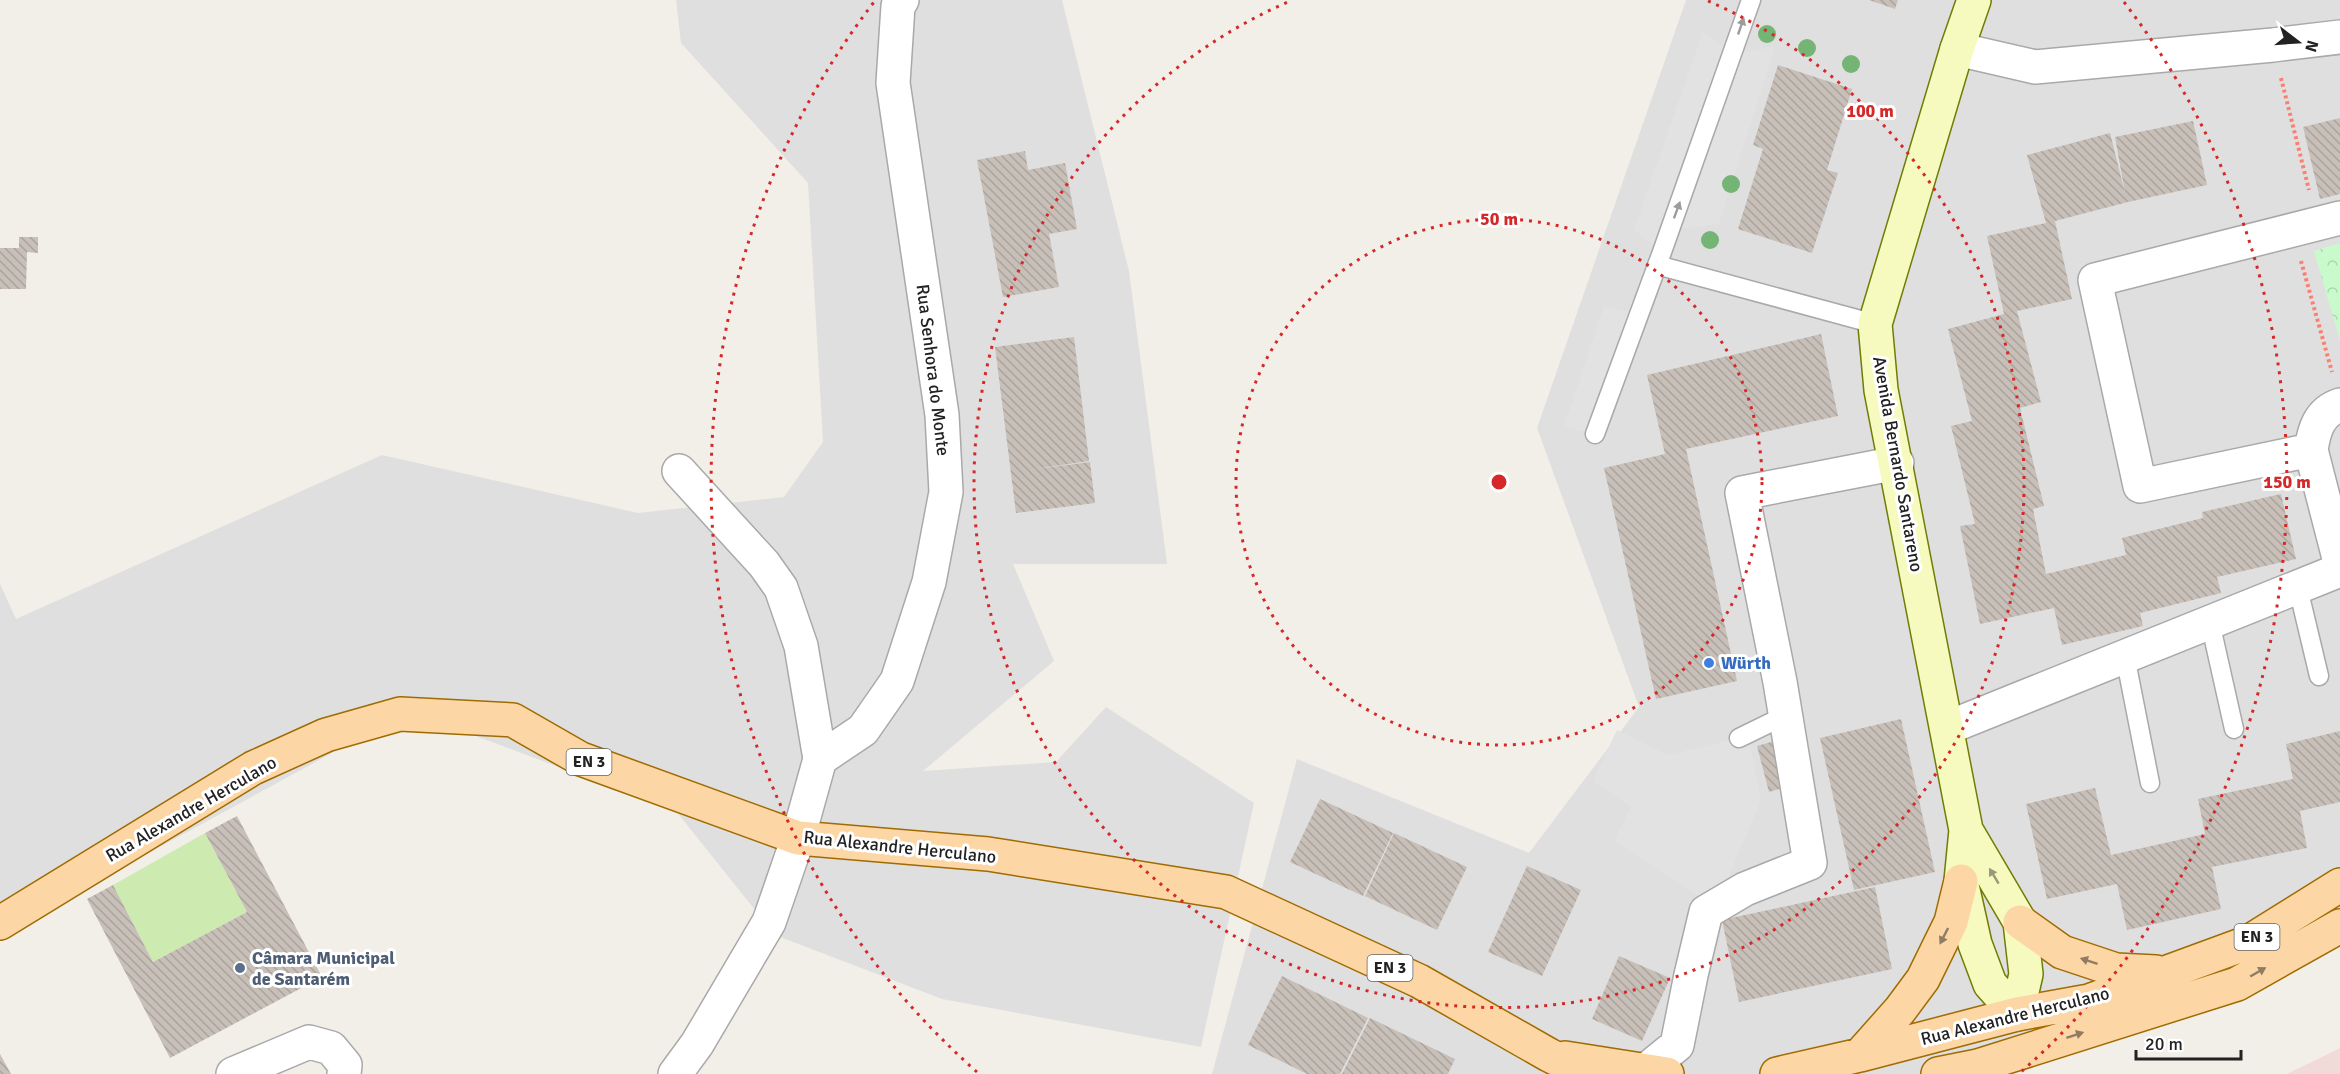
<svg xmlns="http://www.w3.org/2000/svg" width="2340" height="1074" viewBox="0 0 2340 1074" font-family="Signika,sans-serif">
<style>
.residential{fill:#e0dfdf}
.commercial{fill:#f2dad9}
.park{fill:url(#park-crowns)}
.garden{fill:#cdebb0}
.parking{fill:#e2e2e2}
.building{fill:url(#building-back-hatch)}
.lines{fill:none;stroke-linecap:round;stroke-linejoin:round}
.lane-casing{stroke:#a9a9a9;stroke-width:21}
.street-casing{stroke:#a9a9a9;stroke-width:36}
.secondary-casing{stroke:#707d05;stroke-width:36}
.primary-casing{stroke:#a06b00;stroke-width:36}
.path{stroke:#fa8072;stroke-width:4;stroke-dasharray:3 3;stroke-linecap:butt}
.lane{stroke:#fff;stroke-width:18}
.street{stroke:#fff;stroke-width:33}
.secondary{stroke:#f7fabf;stroke-width:33}
.primary{stroke:#fcd6a4;stroke-width:33}
.tree{fill:#74b475}
.oneway{fill:#9c9c9c}
.oneway2{fill:#979978}
.oneway3{fill:#8f7c63}
.ring{fill:none;stroke:#d62828;stroke-width:3;stroke-dasharray:3 6}
.shop-dot{fill:#3f7fe0;stroke:#fff;stroke-width:2}
.service-dot{fill:#5c6f8a;stroke:#fff;stroke-width:2}
.labels{text-anchor:middle;dominant-baseline:central;stroke-width:6;stroke-linejoin:round;paint-order:stroke}
.shield{fill:#fff;stroke:#646464;stroke-width:1.5}
.shield-label{font-size:16px;font-weight:bold;fill:#222}
.street-label{font-size:18px;fill:#222;stroke:#fff}
.shop-label{font-size:18px;font-weight:bold;fill:#366cbe;stroke:#fff;text-anchor:start}
.service-label{font-size:18px;font-weight:bold;fill:#4e5e75;stroke:#fff;text-anchor:start}
.centre{fill:#d62828;stroke:#fff;stroke-width:3}
.ring-label{font-size:18px;text-anchor:middle;font-weight:bold;fill:#d62828;stroke:#fff;stroke-width:6;stroke-linejoin:round;paint-order:stroke}
</style>
<defs>
<pattern id="park-crowns" width="20" height="18" patternUnits="userSpaceOnUse" patternTransform="scale(1.5)"><rect width="20" height="18" fill="#c8facc"/><path d="M2 6a3 3 0 1 1 6 0M12 15a3 3 0 1 1 6 0" fill="none" stroke="#acd6af"/></pattern>
<pattern id="building-back-hatch" width="6" height="6" patternUnits="userSpaceOnUse" patternTransform="scale(1.5)"><rect width="6" height="6" fill="#c7bfb8"/><path d="M-1 5l2 2M0 0l6 6M5-1l2 2" fill="none" stroke="#aba49e"/></pattern>
</defs>
<rect width="100%" height="100%" fill="#f2efe9"/>
<path class="residential" d="M676 0H1062L1129 271 1167 564H1013L1054 661 923 771 1056 762 1106 707 1254 803 1201 1047 942 999 775 935 676 811 409 711 0 934V584L16 619 382 455 638 513 784 497 823 442 808 183 681 43Z
M1686 0H2340V936L1996 1074H1212L1297 759 1529 853 1639 707 1537 428Z"/>
<path class="commercial" d="M2340 1048V1074H2287Z"/>
<path class="park" d="M2340 243V341L2314 251Z"/>
<path class="garden" d="M205 833 247 912 153 962 113 885Z"/>
<path class="parking" d="M1703 31 1732 54 1775 47 1719 224 1670 230 1662 252 1634 230Z
M1604 306 1639 315 1595 434 1564 427Z
M1617 730 1668 755 1739 738 1750 745 1761 800 1723 890 1702 898 1614 841 1631 807 1593 781Z"/>
<path class="building" d="M1869 0H1898L1895 9Z
M1778 65 1852 89 1827 170 1838 173 1812 253 1738 229 1763 149 1753 145Z
M2340 118V194L2320 199 2303 127Z
M2193 121 2207 185 2128 202 2055 221 2072 299 2017 311 2041 402 2020 408 2044 506 2033 509 2046 574 2126 555 2122 538 2203 518 2202 512 2281 494 2296 559 2217 577 2221 593 2140 613 2143 626 2062 645 2054 608 1980 624 1960 526 1975 524 1951 426 1972 421 1948 329 2004 314 1987 236 2046 223 2027 155 2110 133 2125 193 2115 137Z
M1025 151 1028 170 1065 163 1077 229 1049 234 1059 287 1003 297 977 160Z
M19 237H38V253L27 252 26 289H0V248H19Z
M1821 334 1838 416 1686 449 1737 681 1656 699 1604 468 1665 454 1647 375Z
M1074 337 1089 461 1029 470 1090 462 1095 503 1016 513 995 347Z
M1901 719 1935 872 1854 890 1820 738Z
M2340 731V802L2300 811 2307 848 2212 867 2221 909 2127 930 2117 884 2047 899 2026 804 2095 788 2111 855 2205 834 2198 799 2293 779 2286 744Z
M1782 739 1793 785 1769 792 1757 746Z
M1320 799 1393 833 1363 896 1290 862Z
M237 816 322 977 170 1058 87 899 113 885 153 962 247 912 205 833Z
M1394 833 1467 867 1437 930 1365 896Z
M1527 866 1581 890 1542 976 1488 952Z
M1875 887 1892 969 1739 1002 1722 920Z
M1619 956 1670 978 1642 1041 1592 1019Z
M1282 976 1368 1018 1340 1074H1307L1248 1045Z
M1370 1018 1455 1059 1448 1074H1342Z
M0 1054 11 1074H0Z"/>
<g class="lines">
<defs>
<path id="lane" d="M1657 265 1875 324
M1595 434 1662 252 1751 0
M2298 588 2319 676
M2210 622 2234 729
M2125 656 2150 783
M1739 738 1786 715"/>
<path id="street" d="M1957 49 2035 67 2273 45 2340 37
M2340 405C2319 412 2314 430 2311 450L2340 562
M2311 450 2140 486 2095 280 2340 218
M679 471 764 564 781 588 801 646 820 759
M1947 728 2340 570
M1645 1071 1677 1045 1691 975 1706 912 1745 889 1810 863 1780 682 1742 493 1897 463
M233 1074 309 1042 331 1048 345 1065 344 1074
M675 1074 697 1044 769 922 798 838 820 759 863 730 897 681 929 582 946 492 942 415 893 83 898 6 902 0"/>
<path id="secondary" d="M1974 0 1957 49 1875 324 1881 390 1966 830 1961 881 1975 944 1990 984 2017 1014
M1966 830 2020 922 2026 974 2017 1014"/>
<path id="primary" d="M2020 922 2062 952 2116 970 2156 972
M0 923 253 768 326 735 400 714 513 720 581 759 798 838 988 854 1226 892 1419 981 1549 1055 1587 1074
M1860 1055 1900 1010 1923 979 1951 922 1961 881
M1565 1058 1667 1074
M1777 1074 1860 1055 2017 1014 2089 1001 2247 943 2340 885
M1938 1074 1978 1066 2237 984 2340 926"/>
</defs>
<use href="#lane" class="lane-casing"/>
<use href="#street" class="street-casing"/>
<use href="#secondary" class="secondary-casing"/>
<use href="#primary" class="primary-casing"/>
<path class="path" d="M2281 78 2309 190
M2301 261 2332 372"/>
<use href="#lane" class="lane"/>
<use href="#street" class="street"/>
<use href="#secondary" class="secondary"/>
<use href="#primary" class="primary"/>
</g>
<g class="tree">
<circle cx="1767" cy="34" r="9"/>
<circle cx="1807" cy="48" r="9"/>
<circle cx="1851" cy="64" r="9"/>
<circle cx="1731" cy="184" r="9"/>
<circle cx="1710" cy="240" r="9"/>
</g>
<defs><path id="oneway-solid" d="M-6-.8H1V-3.2L6.5 0L1 3.2V.8H-6Z" transform="scale(1.5)"/></defs>
<g class="oneway">
<use href="#oneway-solid" transform="translate(1741 26) rotate(-71)"/>
<use href="#oneway-solid" transform="translate(1677 210) rotate(-70)"/>
</g>
<use class="oneway2" href="#oneway-solid" transform="translate(1994 876) rotate(-121)"/>
<g class="oneway3">
<use href="#oneway-solid" transform="translate(1944 936) rotate(117)"/>
<use href="#oneway-solid" transform="translate(2089 961) rotate(-162)"/>
<use href="#oneway-solid" transform="translate(2258 972) rotate(-30)"/>
<use href="#oneway-solid" transform="translate(2075 1035) rotate(-18)"/>
</g>
<g class="ring">
<circle cx="1499" cy="482" r="263"/>
<path d="M1708 1A525 525 0 1 1 1290 1"/>
<path d="M977 1072A788 788 0 0 1 874 2M2124 2A788 788 0 0 1 2021 1072"/>
</g>
<circle class="shop-dot" cx="1709" cy="663" r="6"/>
<circle class="service-dot" cx="240" cy="968" r="6"/>
<g class="labels">
<g class="shield">
<rect x="566.5" y="749" width="45" height="26" rx="4.5"/>
<rect x="2234.5" y="924" width="45" height="26" rx="4.5"/>
<rect x="1367.5" y="955" width="45" height="26" rx="4.5"/>
</g>
<g class="shield-label">
<text x="589" y="762">EN 3</text>
<text x="2257" y="937">EN 3</text>
<text x="1390" y="968">EN 3</text>
</g>
<g class="street-label">
<text transform="translate(933 370) rotate(83)">Rua Senhora do Monte</text>
<text transform="translate(1898 464) rotate(80)">Avenida Bernardo Santareno</text>
<text transform="translate(191 809) rotate(-30)">Rua Alexandre Herculano</text>
<text transform="translate(900 847) rotate(6)">Rua Alexandre Herculano</text>
<text transform="translate(2015 1016) rotate(-14)">Rua Alexandre Herculano</text>
</g>
<g class="shop-label">
<text x="1721" y="663">Würth</text>
</g>
<g class="service-label">
<text x="252" y="958">Câmara Municipal<tspan x="252" dy="21">de Santarém</tspan></text>
</g>
</g>
<circle cx="1499" cy="482" r="9" class="centre"/>
<g class="ring-label">
<text x="1870" y="117">100 m</text>
<text x="1499" y="225">50 m</text>
<text x="2287" y="488">150 m</text>
</g>
<g transform="translate(2298 42) rotate(107)" stroke="#ffffff" stroke-width="4.5" paint-order="stroke">
<path d="M0-4.5L10 22L0 15L-10 22Z" fill="#222222"/>
<text y="-9" font-size="16" font-weight="bold" text-anchor="middle" fill="#222222">N</text>
</g>
<path d="M2136 1050v9h105v-9" fill="none" stroke="#222222" stroke-width="3"/>
<text x="2145" y="1050" font-size="18" fill="#222222" stroke="#ffffff" stroke-width="4.5" paint-order="stroke">20 m</text>
</svg>
